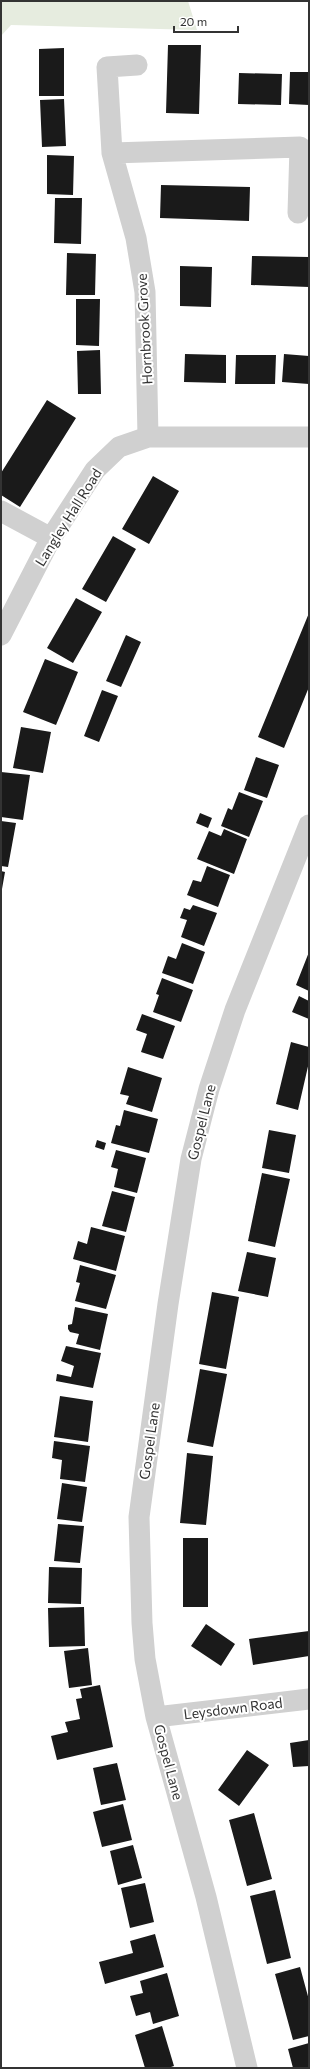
<svg xmlns="http://www.w3.org/2000/svg" width="310" height="2069" viewBox="0 0 310 2069" font-family="Commissioner,sans-serif">
<style>
.green{fill:#e6ecdf}
.building{fill:#1a1a1a}
.lines{fill:none;stroke-linecap:round;stroke-linejoin:round}
.minor{stroke:#d0d0d0;stroke-width:21}
.labels{text-anchor:middle;dominant-baseline:central;stroke-width:4;stroke-linejoin:round;paint-order:stroke}
.street-label{font-size:14px;fill:#333;stroke:#fff}
</style>
<rect width="100%" height="100%" fill="#fff"/>
<path class="green" d="M1 1H188L197 30 11 25 1 36Z"/>
<path class="building" d="M168 45H201L199 114 166 113Z
M64 48V96H39V49Z
M290 72H309V105L289 104Z
M239 73 282 74 281 105 238 104Z
M64 99 66 146 42 147 40 100Z
M47 155 74 156 73 195 47 194Z
M161 185 250 187 249 221 160 218Z
M55 198H82L81 244 54 243Z
M67 253 96 254 95 295H66Z
M252 256 309 257V287L251 285Z
M180 266 212 267 211 307 180 306Z
M76 299H100L99 346 76 345Z
M100 350 101 394H78L77 351Z
M185 354 226 355V383L184 382Z
M284 354 309 356V384L282 382Z
M236 355H276L275 384H235Z
M47 400 76 418 20 507 1 495V473Z
M153 476 179 491 149 544 122 529Z
M113 536 136 549 106 602 82 589Z
M76 598 102 612 73 663 47 648Z
M309 613V687L284 748 258 737Z
M126 635 141 642 121 687 106 681Z
M45 659 78 672 56 725 23 712Z
M102 690 118 696 99 742 84 736Z
M21 727 51 732 43 773 13 768Z
M256 757 279 765 267 798 244 790Z
M1 772 30 775 23 820 1 817Z
M239 792 263 801 249 837 221 826 228 808 232 810Z
M200 813 212 818 208 828 196 823Z
M1 821 16 823 8 867 1 866Z
M224 829 247 839 234 874 197 859 209 831 221 836Z
M207 866 230 875 218 907 187 895 193 880 201 882Z
M1 871 5 872 2 889H1Z
M193 905 217 913 204 946 181 937 187 920 180 918 184 908 190 910Z
M182 943 205 952 193 984 162 973 168 956 176 959Z
M309 952V991L296 985Z
M162 978 193 990 181 1022 153 1012 159 995 156 994Z
M299 996 309 1001V1019L292 1012Z
M142 1014 175 1026 163 1059 141 1052 147 1034 136 1030Z
M291 1042 309 1047V1062L298 1110 276 1104Z
M128 1067 162 1078 152 1112 126 1104 129 1096 120 1094Z
M124 1110 158 1119 149 1153 111 1143 116 1125 120 1126Z
M269 1130 296 1135 289 1173 262 1168Z
M97 1140 106 1143 104 1150 95 1147Z
M116 1150 146 1158 137 1193 114 1187 118 1169 111 1167Z
M262 1173 290 1179 275 1247 248 1241Z
M112 1191 135 1197 126 1232 102 1226Z
M91 1227 125 1236 116 1271 73 1259 78 1241 87 1244Z
M247 1252 276 1258 268 1297 238 1291Z
M80 1265 116 1275 106 1309 75 1301 80 1283 76 1282Z
M212 1292 239 1297 226 1369 199 1364Z
M75 1307 108 1314 100 1350 76 1344 79 1334 70 1332 68 1329V1325L72 1324Z
M66 1346 101 1353 93 1388 56 1381 57 1374 71 1377 74 1366 61 1361Z
M200 1369 227 1374 213 1447 187 1442Z
M60 1396 93 1401 88 1442 54 1437Z
M54 1441 90 1446 85 1482 60 1479 62 1460 52 1458Z
M187 1453 213 1456 206 1525 180 1523Z
M62 1483 87 1487 82 1522 57 1519Z
M58 1524 84 1526 80 1563 54 1561Z
M183 1538H208V1607H183Z
M49 1567 82 1568 81 1604 48 1603Z
M84 1607 85 1646 49 1647 48 1608Z
M206 1624 235 1644 221 1666 191 1646Z
M309 1631V1656L253 1665 249 1639Z
M88 1648 92 1685 69 1688 64 1651Z
M100 1685 113 1747 57 1760 51 1736 68 1732 65 1722 80 1719 76 1699 82 1698 80 1689Z
M309 1740V1766L293 1767 290 1743Z
M247 1750 269 1765 239 1806 218 1790Z
M117 1763 126 1800 101 1805 93 1768Z
M123 1804 132 1840 102 1847 93 1812Z
M254 1813 272 1879 247 1886 229 1820Z
M133 1845 142 1878 118 1885 110 1851Z
M145 1883 154 1922 130 1928 121 1888Z
M275 1890 291 1958 267 1964 250 1896Z
M155 1934 164 1967 105 1984 99 1962 133 1953 130 1941Z
M300 1967 309 2000V2036L293 2040 275 1974Z
M167 1973 179 2016 153 2024 150 2012 136 2016 130 1996 143 1993 140 1981Z
M162 2026 174 2066 168 2068H145L135 2035Z
M309 2043V2068H293L288 2049Z"/>
<g class="lines">
<path class="minor" d="M112 153 107 67 137 65
M148 437 145 292 136 238 112 153 300 147 298 213
M1 511 51 538
M1 635 51 538 95 470 119 447 148 437H309
M156 1717 309 1699
M247 2068 206 1897 156 1717 145 1659 142 1623 139 1517 168 1304 191 1159 209 1089 235 1010 309 825"/>
</g>
<g class="labels">
<g class="street-label">
<text transform="translate(144 329) rotate(-93)">Hornbrook Grove</text>
<text transform="translate(68 517) rotate(-58)">Langley Hall Road</text>
<text transform="translate(201 1122) rotate(-76)">Gospel Lane</text>
<text transform="translate(149 1441) rotate(-82)">Gospel Lane</text>
<text transform="translate(233 1708) rotate(-7)">Leysdown Road</text>
<text transform="translate(169 1762) rotate(75)">Gospel Lane</text>
</g>
</g>
<rect width="310" height="2069" fill="none" stroke="#333333" stroke-width="4"/>
<path d="M174 26v6h64v-6" fill="none" stroke="#333333" stroke-width="2"/>
<text x="180" y="26" font-size="12" fill="#333333" stroke="#ffffff" stroke-width="3" paint-order="stroke">20 m</text>
</svg>
